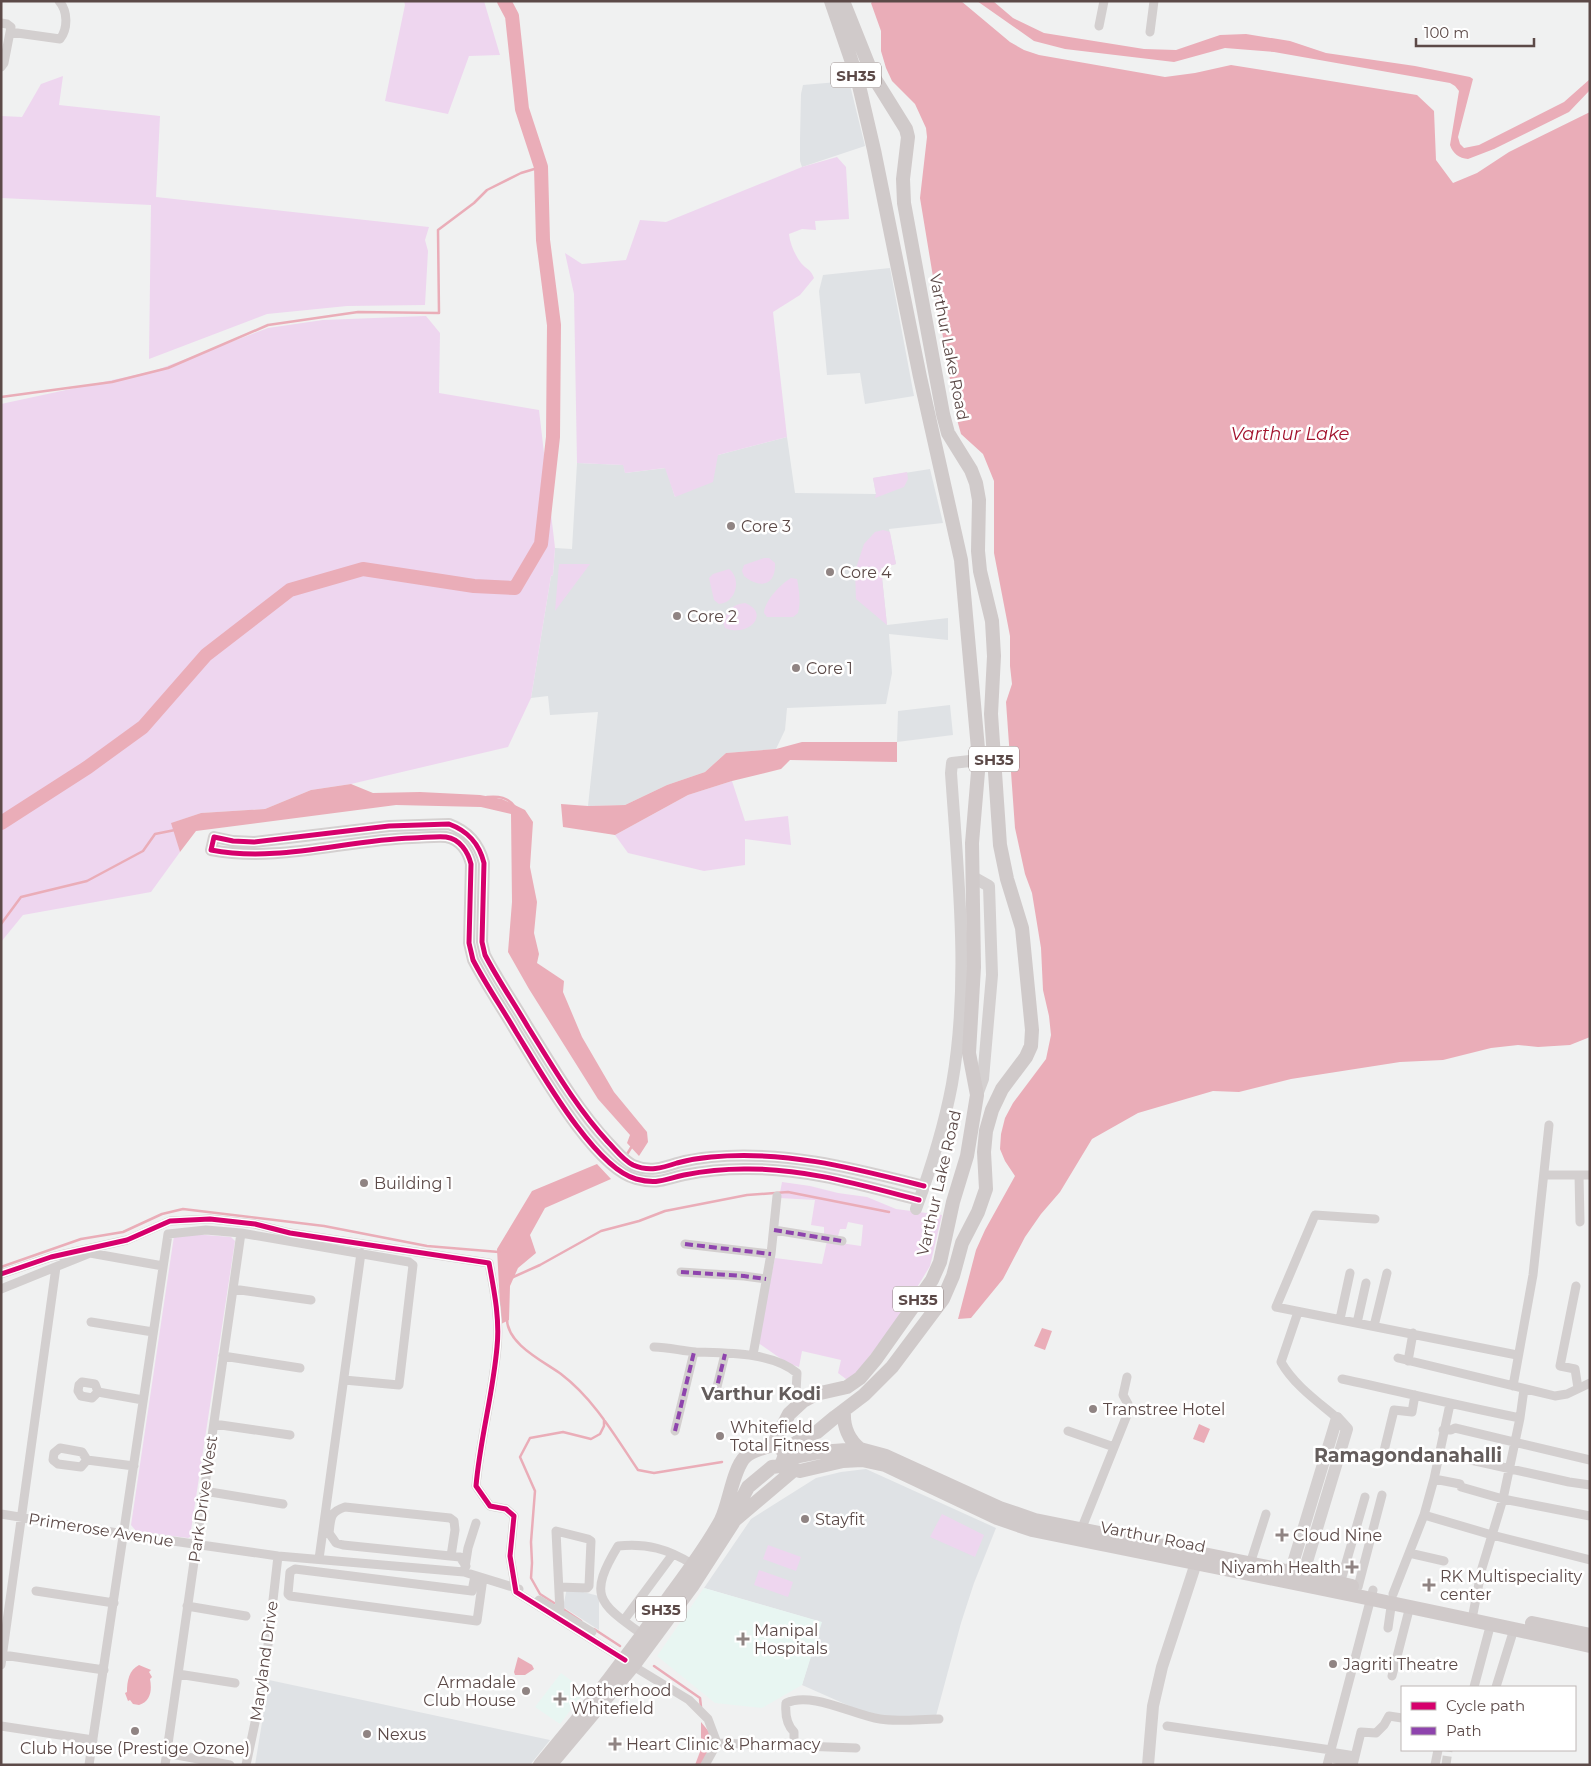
<svg xmlns="http://www.w3.org/2000/svg" width="1591" height="1766" viewBox="0 0 1591 1766" font-family="Montserrat,sans-serif">
<style>
.commercial{fill:#dfe2e5}
.medical{fill:#e8f6f2}
.green{fill:#eed6ef}
.water{fill:#eaadb8}
.lines{fill:none;stroke-linecap:round;stroke-linejoin:round}
.stream{stroke:#eaadb8;stroke-width:2.5}
.river{stroke:#eaadb8;stroke-width:14}
.street-tunnel{stroke:#d2d0cf;stroke-width:9;stroke-dasharray:9 4.5;stroke-linecap:butt}
.street{stroke:#d3cfcf;stroke-width:9}
.secondary{stroke:#d4d0d0;stroke-width:12}
.primary{stroke:#d0caca;stroke-width:14}
.quiet{stroke:#8e44ad;stroke-width:4;stroke-dasharray:8 4;stroke-linecap:butt}
.cycleway-casing{stroke:#fff;stroke-width:8}
.cycleway{stroke:#d6006c;stroke-width:5}
.poi-dot{fill:#908483;stroke:#fff;stroke-width:2}
.labels{text-anchor:middle;dominant-baseline:central;stroke-width:5;stroke-linejoin:round;paint-order:stroke}
.shield{fill:#fff;stroke:#8d807f;stroke-width:1}
.shield-label{font-size:15px;font-weight:bold;fill:#5c4a48}
.street-label{font-size:16px;fill:#5c4a48;stroke:#fff}
.poi-label{font-size:16px;fill:#5c4a48;stroke:#fff;text-anchor:start}
.water-label{font-size:18px;font-style:italic;fill:#a3142e;stroke:#fff}
.neighbourhood-label{font-size:18px;font-weight:bold;fill:#645d5c;stroke:#fff}
.quarter-label{font-size:19px;font-weight:bold;fill:#645d5c;stroke:#fff}
</style>
<rect width="100%" height="100%" fill="#f0f1f1"/>
<path class="commercial" d="M849 81 865 146 802 167 800 161V139L801 94 803 85Z
M890 268 914 396 865 404 860 373 827 375 819 291 823 275Z
M787 437 795 493 876 494 873 478 930 469 943 523 889 529 896 564 881 568 887 625 948 618V640L889 634 892 673 886 704 787 708 785 730 776 749 726 753 705 772 667 785 625 805 588 806 598 712 550 715 548 696 531 698 551 576 553 575 555 548 572 549 577 463 624 465 625 473 666 468 675 497 718 455Z
M950 705 953 735 897 742 898 711Z
M866 1469 996 1528 974 1583 961 1623 936 1716H872L802 1685 821 1622 704 1588 751 1519 816 1478 841 1472Z
M567 1588 599 1596V1630L563 1607Z
M269 1680 550 1740 530 1765H255Z"/>
<path class="medical" d="M704 1588 822 1622 802 1685 762 1708 715 1703 657 1656Z
M561 1673 585 1691 560 1724 535 1707Z"/>
<path class="green" d="M404 1H484L500 55 469 56 448 114 385 101 405 5Z
M63 76 59 105 160 116 156 197 429 227 425 240 428 251 425 305 347 306 267 314 149 359 151 205 1 198V116L22 117 41 84Z
M837 157 846 167 849 219 815 221 816 230 802 229 789 234C790 244 795 255 801 263 807 270 810 268 814 278L800 295 773 312 787 437 718 455 713 482 675 497 665 468 625 473 623 465 577 463 574 294 565 253 582 264 626 260 640 220 666 222 802 167Z
M426 316 440 333 439 393 539 410 555 548 553 575 551 576 531 698 508 747 351 784 311 790 265 809 201 813 172 823 180 852 151 892 23 915 1 942V404L154 371 268 328 323 320Z
M907 472 908 479 904 487 875 498 876 494 873 478Z
M883 530 890 532 896 564 881 568 887 625 856 599 855 571 864 544 875 532Z
M764 558H769L775 563C776 586 760 589 744 576L742 571 744 565Z
M559 564H590L555 611Z
M729 569C742 579 736 603 719 604L714 600 709 578 713 574Z
M791 578 797 579C799 589 801 602 798 613L793 617H767L764 613C765 600 781 584 791 578Z
M745 603C771 613 749 638 725 628L723 622C727 611 733 604 745 603Z
M732 781 745 821 788 816 791 845 745 839V865L704 871 628 853 615 835 688 795Z
M782 1182 810 1186 838 1193 867 1197 896 1209 942 1215 930 1266 899 1317 850 1382 838 1373 841 1360 802 1351 799 1367 787 1363 757 1342 775 1258 822 1264 827 1241 861 1246 863 1225 848 1222 846 1229H840L838 1236 824 1234V1227L811 1225 815 1200 779 1198Z
M179 1233 231 1237 235 1241 190 1537 188 1538 136 1531 131 1525 174 1236Z
M942 1514 984 1535 975 1557 930 1537Z
M768 1545 801 1557 796 1571 763 1559Z
M759 1570 793 1582 788 1597 754 1585Z"/>
<path class="water" d="M873 1H961L1010 42 1024 50 1039 55 1165 77 1195 73 1231 65 1417 95 1434 111 1436 160 1453 183 1477 173 1509 152 1590 112V1037L1570 1045 1538 1047 1518 1045 1491 1048 1443 1060 1400 1062 1291 1079 1239 1092 1213 1091 1138 1113 1092 1139 1060 1192 1041 1214 1025 1237 1003 1279 971 1318 958 1319 976 1250 985 1230 1015 1176 1005 1161 1000 1149 1001 1134 1005 1118 1013 1103 1046 1059 1051 1035 1049 1016 1043 990 1041 948 1032 893 1025 874 1015 828 1006 702 1012 684 1010 666V636L994 553V481L983 454 961 434 956 416 920 198 927 137 926 128 915 104 892 81 886 68 881 51V31L871 3Z
M977 1H993L1013 18 1044 33 1144 49 1176 50 1220 35 1246 34 1290 41 1326 53 1415 66 1470 77 1473 79 1458 137 1460 144 1464 148 1479 145 1564 102 1590 79V90L1569 112 1494 149 1468 159C1459 158 1453 154 1450 145L1459 91 1455 86 1450 83 1274 52 1225 48 1174 62 1065 49 1034 41Z
M802 742H897V762L790 760 781 769 732 781 688 795 615 835 563 827 561 804 588 806 625 805 667 785 705 772 726 753 776 749Z
M351 784 373 793 420 792 480 795 502 799 525 810 533 822 530 867 537 902 534 933 539 954 537 963 564 981 563 992 582 1037 614 1092 647 1132 648 1142 639 1156 627 1143 630 1135 598 1099 529 989 508 952 512 902 511 814 481 807 396 805 196 831 180 852 171 823 201 813 265 809 311 790Z
M597 1164 611 1179 545 1208 530 1235 536 1253 518 1268 510 1286 509 1320 501 1324 497 1249 532 1191Z
M1042 1328 1052 1331 1045 1350 1034 1346Z
M1199 1424 1210 1429 1204 1443 1193 1439Z
M518 1657 532 1665 534 1669 525 1675H515L514 1672Z
M139 1665 151 1670 149 1672 152 1677 150 1679C152 1690 151 1701 139 1705L133 1704 130 1700 128 1701 125 1693 127 1692C127 1681 129 1670 139 1665Z
M701 1722 710 1733 707 1755 702 1765H695L701 1749Z"/>
<g class="lines">
<path class="stream" d="M1 397 112 382 168 368 268 325 358 312 439 313 438 230 474 203 487 190 521 173 541 167
M487 797C499 796 508 797 515 807
M1 924 21 897 87 881 143 851 155 834 175 830
M626 1156 632 1146
M1 1267 81 1239 123 1232 162 1214 183 1209 324 1226 427 1246 499 1252
M511 1278 540 1265 601 1231 639 1221 665 1211 747 1195 788 1192 889 1212
M507 1319C507 1344 543 1361 561 1374 594 1399 615 1436 638 1470L654 1473 722 1462
M554 1603 540 1594 531 1578 532 1563 531 1542 535 1491 520 1457 530 1438 563 1432 591 1439 600 1434 604 1426V1420
M563 1609 581 1621
M594 1629 620 1646
M654 1666 700 1698 701 1707"/>
<path class="river" d="M1 823 88 767 143 727 206 655 290 590 363 569 474 586 515 588 541 544 553 437 554 325 543 240 541 167 522 109 512 16 504 1"/>
<path class="street-tunnel" d="M1446 1765 1448 1750"/>
<path class="street" d="M1 23 7 24 11 27 4 63 1 67
M1099 26 1104 1
M10 32 60 39C68 29 68 11 59 1
M1150 32 1154 1
M1544 1175H1590
M1579 1175 1580 1222
M1375 1219 1315 1215 1276 1307 1517 1355
M774 1230 842 1241
M685 1244 771 1254
M681 1272 744 1276 766 1279
M1 1274 51 1257 127 1240 170 1221 210 1219 255 1224 290 1233 489 1263C494 1290 500 1319 497 1347 493 1394 480 1439 476 1486L490 1506 506 1509 514 1516 510 1556 516 1592 625 1660
M1576 1286 1560 1366 1575 1369 1578 1388
M1 1289 90 1253 163 1266
M233 1289 311 1300
M1298 1312 1281 1362C1294 1385 1317 1401 1337 1418
M1340 1319 1350 1273
M91 1322 153 1332
M1357 1323 1366 1283
M1374 1326 1387 1273
M654 1347C668 1347 682 1351 696 1352 727 1353 772 1352 797 1373L796 1393 803 1401
M753 1355 771 1254 777 1196
M223 1356 300 1368
M1398 1358 1555 1396 1567 1394 1590 1383
M1408 1361 1413 1333
M1342 1379C1402 1392 1460 1406 1520 1418
M1513 1386 1533 1275 1549 1125
M98 1392 95 1384 82 1382 79 1385 78 1391 81 1396 92 1398 98 1392 143 1400
M715 1395 725 1354
M214 1424 290 1435
M1443 1430H1451L1455 1428 1590 1460
M675 1431 694 1352
M1068 1431 1114 1447
M1439 1453 1569 1482 1590 1485
M1383 1455 1394 1410 1412 1412 1415 1395
M87 1460 82 1452 60 1448 54 1453 53 1460 58 1464 81 1467 87 1460 134 1466
M1434 1479 1460 1484 1461 1487 1503 1499 1590 1516
M204 1491 283 1504
M1 1514 124 1534 278 1556 464 1572 519 1589
M1424 1515 1492 1535 1590 1560
M1081 1530 1129 1410 1128 1404 1123 1395 1127 1377
M1409 1553 1444 1561
M451 1556 455 1530 454 1521 450 1518 345 1507C329 1512 331 1519 329 1533L336 1543 343 1545 460 1557 466 1566
M319 1559 361 1253
M1250 1564 1266 1514
M465 1567 468 1548 476 1523
M475 1576 472 1591 295 1569 290 1572 288 1594 290 1596 477 1621 483 1578
M1340 1584 1365 1497
M559 1587 587 1588 589 1586 591 1541 588 1539 556 1531 560 1612
M1358 1587 1382 1495
M36 1591 114 1603
M1393 1594 1424 1515 1434 1479 1450 1404
M539 1600 592 1632
M187 1606 246 1616
M1472 1619 1482 1568 1503 1499 1520 1418 1524 1389
M624 1620 673 1554
M1388 1628 1391 1607
M643 1635C599 1603 587 1597 618 1546 647 1543 668 1549 692 1564
M3 1655 104 1670
M1 1665 56 1267
M633 1666 689 1700 708 1719 717 1743 705 1765
M178 1674 235 1683
M1392 1676 1410 1606
M1474 1687 1491 1623
M1496 1687 1514 1629
M1 1726 93 1740
M1167 1726 1331 1750
M717 1743 856 1748
M794 1746V1732C786 1724 785 1714 786 1703 812 1691 853 1715 880 1719 897 1722 921 1719 939 1719
M166 1753 230 1765
M1336 1753 1355 1756
M1335 1759 1353 1763
M89 1765 168 1234 206 1230 241 1233 409 1262 413 1265 399 1385 344 1380
M165 1765 241 1233
M246 1765 264 1680 278 1556
M1327 1765 1373 1590
M1353 1765 1361 1732 1376 1733 1384 1725 1389 1716 1402 1718
M1435 1765 1438 1750"/>
<path class="secondary" d="M973 877 989 886 992 975 983 1079 977 1095
M919 1200C861 1185 804 1168 744 1169 724 1169 704 1171 684 1175 665 1179 658 1185 636 1179 594 1168 539 1069 516 1032 502 1008 486 985 473 960L469 943 471 864C468 852 460 839 446 837 436 836 423 838 412 838 345 840 278 863 211 850L214 837 233 841 254 842 389 826 449 824C468 831 479 843 484 863L482 942 485 955C498 980 514 1003 528 1027 553 1067 576 1107 608 1142 616 1150 623 1160 633 1165 649 1172 662 1168 677 1163 688 1160 700 1158 711 1157 785 1150 853 1168 924 1186
M916 1209C931 1168 944 1127 952 1084 970 982 958 876 951 773L952 763 979 760
M1290 1573 1337 1418
M1303 1575 1347 1429 1337 1418
M1148 1765 1153 1706 1162 1667 1196 1563"/>
<path class="primary" d="M844 1411C843 1426 849 1440 860 1449
M773 1445 789 1414 803 1401 816 1394 847 1387 860 1378 876 1359 932 1280 940 1262 953 1202 967 1156 977 1095 969 1053 974 967 972 843 979 760 961 560 920 377 874 150 857 77 831 1
M784 1451 806 1436 817 1432 835 1417 864 1395 892 1367 943 1299 953 1276 962 1243 978 1212 986 1189 984 1152 986 1131 992 1110 1002 1089 1026 1057 1031 1046 1032 1030 1022 928 1007 879 1000 845 991 714 994 656 992 621 980 571 978 551 979 500 976 483 971 470 948 433 943 414 904 203 903 179 908 137 906 129 873 76 843 1
M785 1459 820 1452 860 1449 886 1456 1000 1508 1035 1520 1277 1569 1352 1586
M779 1466 800 1471 843 1461 862 1460 885 1465 997 1518 1032 1530C1218 1568 1405 1604 1590 1646
M735 1520 794 1470
M1532 1623 1590 1635
M540 1765C587 1709 631 1652 672 1593 689 1570 707 1546 721 1520 729 1504 733 1469 745 1457 751 1451 766 1447 773 1445L781 1448 785 1455 782 1463 779 1466 772 1467 748 1487 733 1516V1523L693 1585 633 1666 550 1765"/>
<path class="quiet" d="M774 1230 842 1241
M685 1244 771 1254
M681 1272 744 1276 766 1279
M715 1395 725 1354
M675 1431 694 1352"/>
<defs>
<path id="cycleway" d="M919 1200C861 1185 804 1168 744 1169 724 1169 704 1171 684 1175 665 1179 658 1185 636 1179 594 1168 539 1069 516 1032 502 1008 486 985 473 960L469 943 471 864C468 852 460 839 446 837 436 836 423 838 412 838 345 840 278 863 211 850L214 837 233 841 254 842 389 826 449 824C468 831 479 843 484 863L482 942 485 955C498 980 514 1003 528 1027 553 1067 576 1107 608 1142 616 1150 623 1160 633 1165 649 1172 662 1168 677 1163 688 1160 700 1158 711 1157 785 1150 853 1168 924 1186
M1 1274 51 1257 127 1240 170 1221 210 1219 255 1224 290 1233 489 1263C494 1290 500 1319 497 1347 493 1394 480 1439 476 1486L490 1506 506 1509 514 1516 510 1556 516 1592 625 1660"/>
</defs>
<use href="#cycleway" class="cycleway-casing"/>
<use href="#cycleway" class="cycleway"/>
</g>
<g class="poi-dot">
<circle cx="731" cy="526" r="5"/>
<circle cx="830" cy="572" r="5"/>
<circle cx="677" cy="616" r="5"/>
<circle cx="796" cy="668" r="5"/>
<circle cx="364" cy="1183" r="5"/>
<circle cx="1093" cy="1409" r="5"/>
<circle cx="720" cy="1436" r="5"/>
<circle cx="805" cy="1519" r="5"/>
<path d="M1279.5 1527.5h5v5h5v5h-5v5h-5v-5h-5v-5h5z"/>
<path d="M1349.5 1559.5h5v5h5v5h-5v5h-5v-5h-5v-5h5z"/>
<path d="M1426.5 1577.5h5v5h5v5h-5v5h-5v-5h-5v-5h5z"/>
<path d="M740.5 1631.5h5v5h5v5h-5v5h-5v-5h-5v-5h5z"/>
<circle cx="1333" cy="1664" r="5"/>
<circle cx="526" cy="1691" r="5"/>
<path d="M557.5 1691.5h5v5h5v5h-5v5h-5v-5h-5v-5h5z"/>
<circle cx="135" cy="1731" r="5"/>
<circle cx="367" cy="1734" r="5"/>
<path d="M612.5 1736.5h5v5h5v5h-5v5h-5v-5h-5v-5h5z"/>
</g>
<g class="labels">
<g class="shield">
<rect x="831" y="62.5" width="50" height="25" rx="4"/>
<rect x="969" y="746.5" width="50" height="25" rx="4"/>
<rect x="893" y="1286.5" width="50" height="25" rx="4"/>
<rect x="636" y="1596.5" width="50" height="25" rx="4"/>
</g>
<g class="shield-label">
<text x="856" y="75">SH35</text>
<text x="994" y="759">SH35</text>
<text x="918" y="1299">SH35</text>
<text x="661" y="1609">SH35</text>
</g>
<g class="street-label">
<text transform="translate(949 347) rotate(79)">Varthur Lake Road</text>
<text transform="translate(939 1183) rotate(-77)">Varthur Lake Road</text>
<text transform="translate(203 1499) rotate(-82)">Park Drive West</text>
<text transform="translate(101 1530) rotate(9)">Primerose Avenue</text>
<text transform="translate(1153 1537) rotate(11)">Varthur Road</text>
<text transform="translate(264 1661) rotate(-82)">Maryland Drive</text>
</g>
<g class="poi-label">
<text x="741" y="526">Core 3</text>
<text x="840" y="572">Core 4</text>
<text x="687" y="616">Core 2</text>
<text x="806" y="668">Core 1</text>
<text x="374" y="1183">Building 1</text>
<text x="1103" y="1409">Transtree Hotel</text>
<text x="730" y="1427">Whitefield<tspan x="730" dy="18">Total Fitness</tspan></text>
<text x="815" y="1519">Stayfit</text>
<text x="1293" y="1535">Cloud Nine</text>
<text x="1341" y="1567" text-anchor="end">Niyamh Health</text>
<text x="1440" y="1576">RK Multispeciality<tspan x="1440" dy="18">center</tspan></text>
<text x="754" y="1630">Manipal<tspan x="754" dy="18">Hospitals</tspan></text>
<text x="1343" y="1664">Jagriti Theatre</text>
<text x="516" y="1682" text-anchor="end">Armadale<tspan x="516" dy="18">Club House</tspan></text>
<text x="571" y="1690">Motherhood<tspan x="571" dy="18">Whitefield</tspan></text>
<text x="377" y="1734">Nexus</text>
<text x="626" y="1744">Heart Clinic &amp; Pharmacy</text>
<text x="135" y="1748" text-anchor="middle">Club House (Prestige Ozone)</text>
</g>
<g class="water-label">
<text x="1290" y="434">Varthur Lake</text>
</g>
<g class="neighbourhood-label">
<text x="761" y="1394">Varthur Kodi</text>
</g>
<g class="quarter-label">
<text x="1408" y="1455">Ramagondanahalli</text>
</g>
</g>
<rect width="1591" height="1766" fill="none" stroke="#5c4a48" stroke-width="5"/>
<rect x="1401" y="1686" width="175" height="65" fill="#ffffff" stroke="#beb7b6"/>
<rect x="1411" y="1702" width="25" height="8" fill="#d6006c" stroke="#beb7b6"/>
<text x="1446" y="1711" font-size="15" fill="#5c4a48">Cycle path</text>
<rect x="1411" y="1727" width="25" height="8" fill="#8e44ad" stroke="#beb7b6"/>
<text x="1446" y="1736" font-size="15" fill="#5c4a48">Path</text>
<path d="M1416 38v8h118v-8" fill="none" stroke="#5c4a48" stroke-width="2.5"/>
<text x="1424" y="38" font-size="15" fill="#5c4a48" stroke="#ffffff" stroke-width="4" paint-order="stroke">100 m</text>
</svg>
